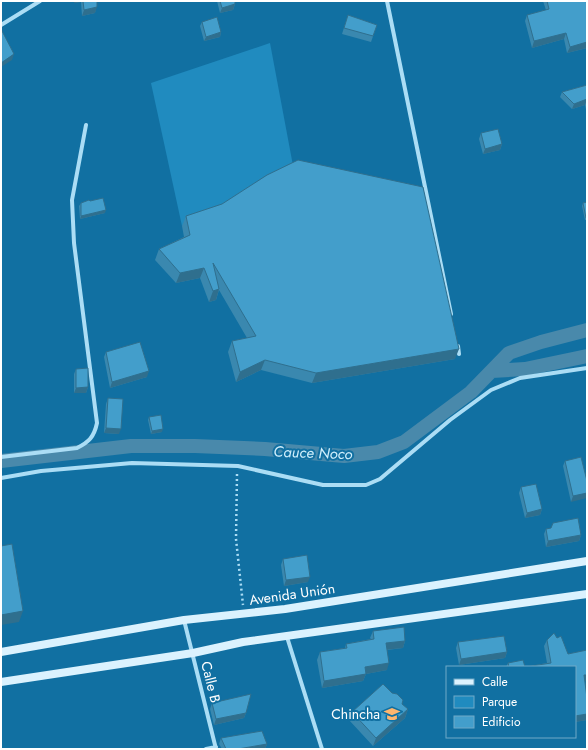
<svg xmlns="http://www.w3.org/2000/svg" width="588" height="750" viewBox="0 0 588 750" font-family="Jost,sans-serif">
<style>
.green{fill:#208bbf}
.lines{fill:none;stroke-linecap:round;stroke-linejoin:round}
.canal{stroke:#4989ab;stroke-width:14}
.path{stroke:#abddf5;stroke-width:2.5;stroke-dasharray:2 3;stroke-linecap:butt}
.minor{stroke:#abddf5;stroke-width:4}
.secondary{stroke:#dbf2fe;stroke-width:8}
.wall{fill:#3a88af}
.shaded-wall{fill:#2f6f8e}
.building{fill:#439ecb;stroke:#2f6f8e}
.labels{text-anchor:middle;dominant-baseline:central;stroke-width:4;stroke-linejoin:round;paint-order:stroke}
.street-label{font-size:14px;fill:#fff;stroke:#1170a2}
.poi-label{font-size:14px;fill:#fff;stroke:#1170a2;text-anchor:end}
.water-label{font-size:15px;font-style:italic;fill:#d1effc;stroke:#1170a2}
</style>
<rect width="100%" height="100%" fill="#1170a2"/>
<path class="green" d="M270 43 294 171 182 226 151 83Z"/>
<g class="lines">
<path class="canal" d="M492 371 525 369 587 356
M1 461 131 446H195L265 449 344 456 378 452 404 442 471 392 509 353 541 342 587 330"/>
<path class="path" d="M237 474 236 539 243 605"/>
<path class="minor" d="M387 1 451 314
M1 25 40 1
M458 346 459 354
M1 457 77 448C89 442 94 437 97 423L74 243 72 200 86 125
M1 478 41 471 132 463 238 466 323 485H366L380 479 450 420 491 390 520 378 587 368
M184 620 216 749
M287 637 322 749
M206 749 216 747"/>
<path class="secondary" d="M1 652 184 620 285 609 587 561
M1 682 193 653 243 642 587 594"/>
</g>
<path class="wall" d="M74 1H97L95 13 82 16 81 2 74 3Z
M217 1H235V4L233 10 220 13Z
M543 1H587L586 2 587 5V48L567 53 564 39 532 48 525 21 527 15 546 10Z
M348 15 377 25 371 42 342 34Z
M202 22 221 32 220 37 204 41 200 26Z
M587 85V114L585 105 572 109 560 97 562 92Z
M481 133 502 144 500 150 483 154 479 139Z
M587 202V220H585L582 206 583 203Z
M81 203 105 213 80 219 79 206Z
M186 216 455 359 312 383 261 370 236 382 228 352 232 341 247 338 219 290 216 300 209 302 200 278 176 283 155 260 159 249 184 237 182 226Z
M106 352 147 377 110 388 104 357Z
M76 369 88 387 86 393H74V374Z
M108 398 119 434 104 433 106 404Z
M149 417 162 432 151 434 148 420Z
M565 461 587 481 571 502 563 466Z
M521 487 542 509 540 515 525 518 519 493Z
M546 529 581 535 579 541 546 547 544 534Z
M283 559 308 582 284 586 281 565Z
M373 631 405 641 403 648 387 650V670L366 674 363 681 322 688 317 660 320 652 345 648 346 644 371 639 370 638Z
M547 640 568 654 587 650V681H585L587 720 575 722V667H506L508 663 525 667 547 663 544 646Z
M458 642 507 652 505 658 459 665 456 648Z
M212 703 246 713 244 718 214 725 210 709Z
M408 709 405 718 373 746 349 720 352 712Z
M221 738 267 744 265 749H222L219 744Z"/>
<path class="shaded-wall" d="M74 1H81V2L74 3Z
M235 4 233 10 220 13 222 8Z
M97 7 95 13 82 16 84 10Z
M221 32 220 37 204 41 206 37Z
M566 33 564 39 532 48 534 41Z
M587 42V48L567 53 570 47Z
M14 54 12 60 1 67V63Z
M587 99 585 105 572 109 574 104Z
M502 144 500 150 483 154 485 149Z
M106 210 105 213 80 219 81 216Z
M204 268 200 278 176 283 180 273Z
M219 289 216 300 209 302 213 291Z
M459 349 455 359 312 383 316 373Z
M265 360 261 370 236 382 240 372Z
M149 371 147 377 110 388 112 382Z
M88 387 86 393H74L76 388Z
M106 428 121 429 119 434 104 433Z
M163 429 162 432 151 434 152 431Z
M587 493V498L571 502 573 496Z
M542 509 540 515 525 518 527 513Z
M581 535 579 541 546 547 548 541Z
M310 577 308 582 284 586 286 580Z
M23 611 19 622 1 625V615Z
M405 641 403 648 384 650 386 643Z
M507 652 505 658 459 665 461 659Z
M389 663 387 670 366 674 363 681 322 688 324 681 365 667Z
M584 675H587V681L581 682Z
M408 709 405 718 373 746 376 738Z
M246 713 244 718 214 725 216 719Z
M587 714V720L575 722V716Z
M267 744 265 749H238Z"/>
<path class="building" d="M83 1H97V7L84 10Z
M220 1H235V4L222 8Z
M547 1H586L587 5V42L570 47 566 33 534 41 527 15 549 9Z
M348 15 377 25 373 36 344 28Z
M217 17 221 32 206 37 202 22Z
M1 29 14 54 1 63Z
M587 85V100V99L574 104 562 92Z
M498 129 502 144 485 149 481 133Z
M298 160 423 187 459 349 316 373 265 360 240 372 232 341 256 336 213 263 219 289 213 291 204 268 180 273 159 249 190 235 186 216 222 204 267 175Z
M103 198 106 210 81 216V203L89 200 90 201Z
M587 202V217L586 218 583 203Z
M140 342 149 371 112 382 106 352Z
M88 368V387L76 388V369Z
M108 398 123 399 121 429 106 428Z
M161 415 163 429 152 431 149 417Z
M581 457 587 481V493L573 496 565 461Z
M536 484 542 509 527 513 521 487Z
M578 518 581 535 548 541 546 529 551 528 553 523Z
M12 544 23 611 1 615V546Z
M307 555 310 577 286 580 283 559Z
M404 627 405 641 386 643 389 663 365 667 366 674 324 681 320 652 347 648 346 644 374 639 373 631Z
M554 633 557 638 561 636 568 654 587 650V675H584L587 698V714L575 716V667H509L508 663 523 660 525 667 551 663 547 640Z
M504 636 507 652 461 659 458 642Z
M383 684 392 693 397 694 403 700 402 704 408 709 376 738 352 712Z
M251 694 246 713 216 719 212 703Z
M262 731 267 744 238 749H226L221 738Z"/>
<defs>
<symbol id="school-bare" viewBox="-9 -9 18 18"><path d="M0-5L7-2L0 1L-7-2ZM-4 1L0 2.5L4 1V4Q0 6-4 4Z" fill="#ffb66f" stroke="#1170a2" stroke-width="2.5" paint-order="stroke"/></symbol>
</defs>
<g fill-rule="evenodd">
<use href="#school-bare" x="381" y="703" width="22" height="22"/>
</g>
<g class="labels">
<g class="street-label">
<text transform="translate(292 594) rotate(-8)">Avenida Unión</text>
<text transform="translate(211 682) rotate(76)">Calle B</text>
</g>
<g class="poi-label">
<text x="380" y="714">Chincha</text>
</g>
<g class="water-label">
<text transform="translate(313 453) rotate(2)">Cauce Noco</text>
</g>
</g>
<rect width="588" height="750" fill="none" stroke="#ffffff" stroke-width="4"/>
<rect x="446" y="666" width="130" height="72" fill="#1170a2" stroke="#70a9c7"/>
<rect x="454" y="679" width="20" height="6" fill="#dbf2fe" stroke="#70a9c7"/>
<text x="482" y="686" font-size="12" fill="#ffffff">Calle</text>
<rect x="454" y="696" width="20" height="12" fill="#208bbf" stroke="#70a9c7"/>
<text x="482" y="706" font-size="12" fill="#ffffff">Parque</text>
<rect x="454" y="716" width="20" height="12" fill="#439ecb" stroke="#70a9c7"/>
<text x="482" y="726" font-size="12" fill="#ffffff">Edificio</text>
</svg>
